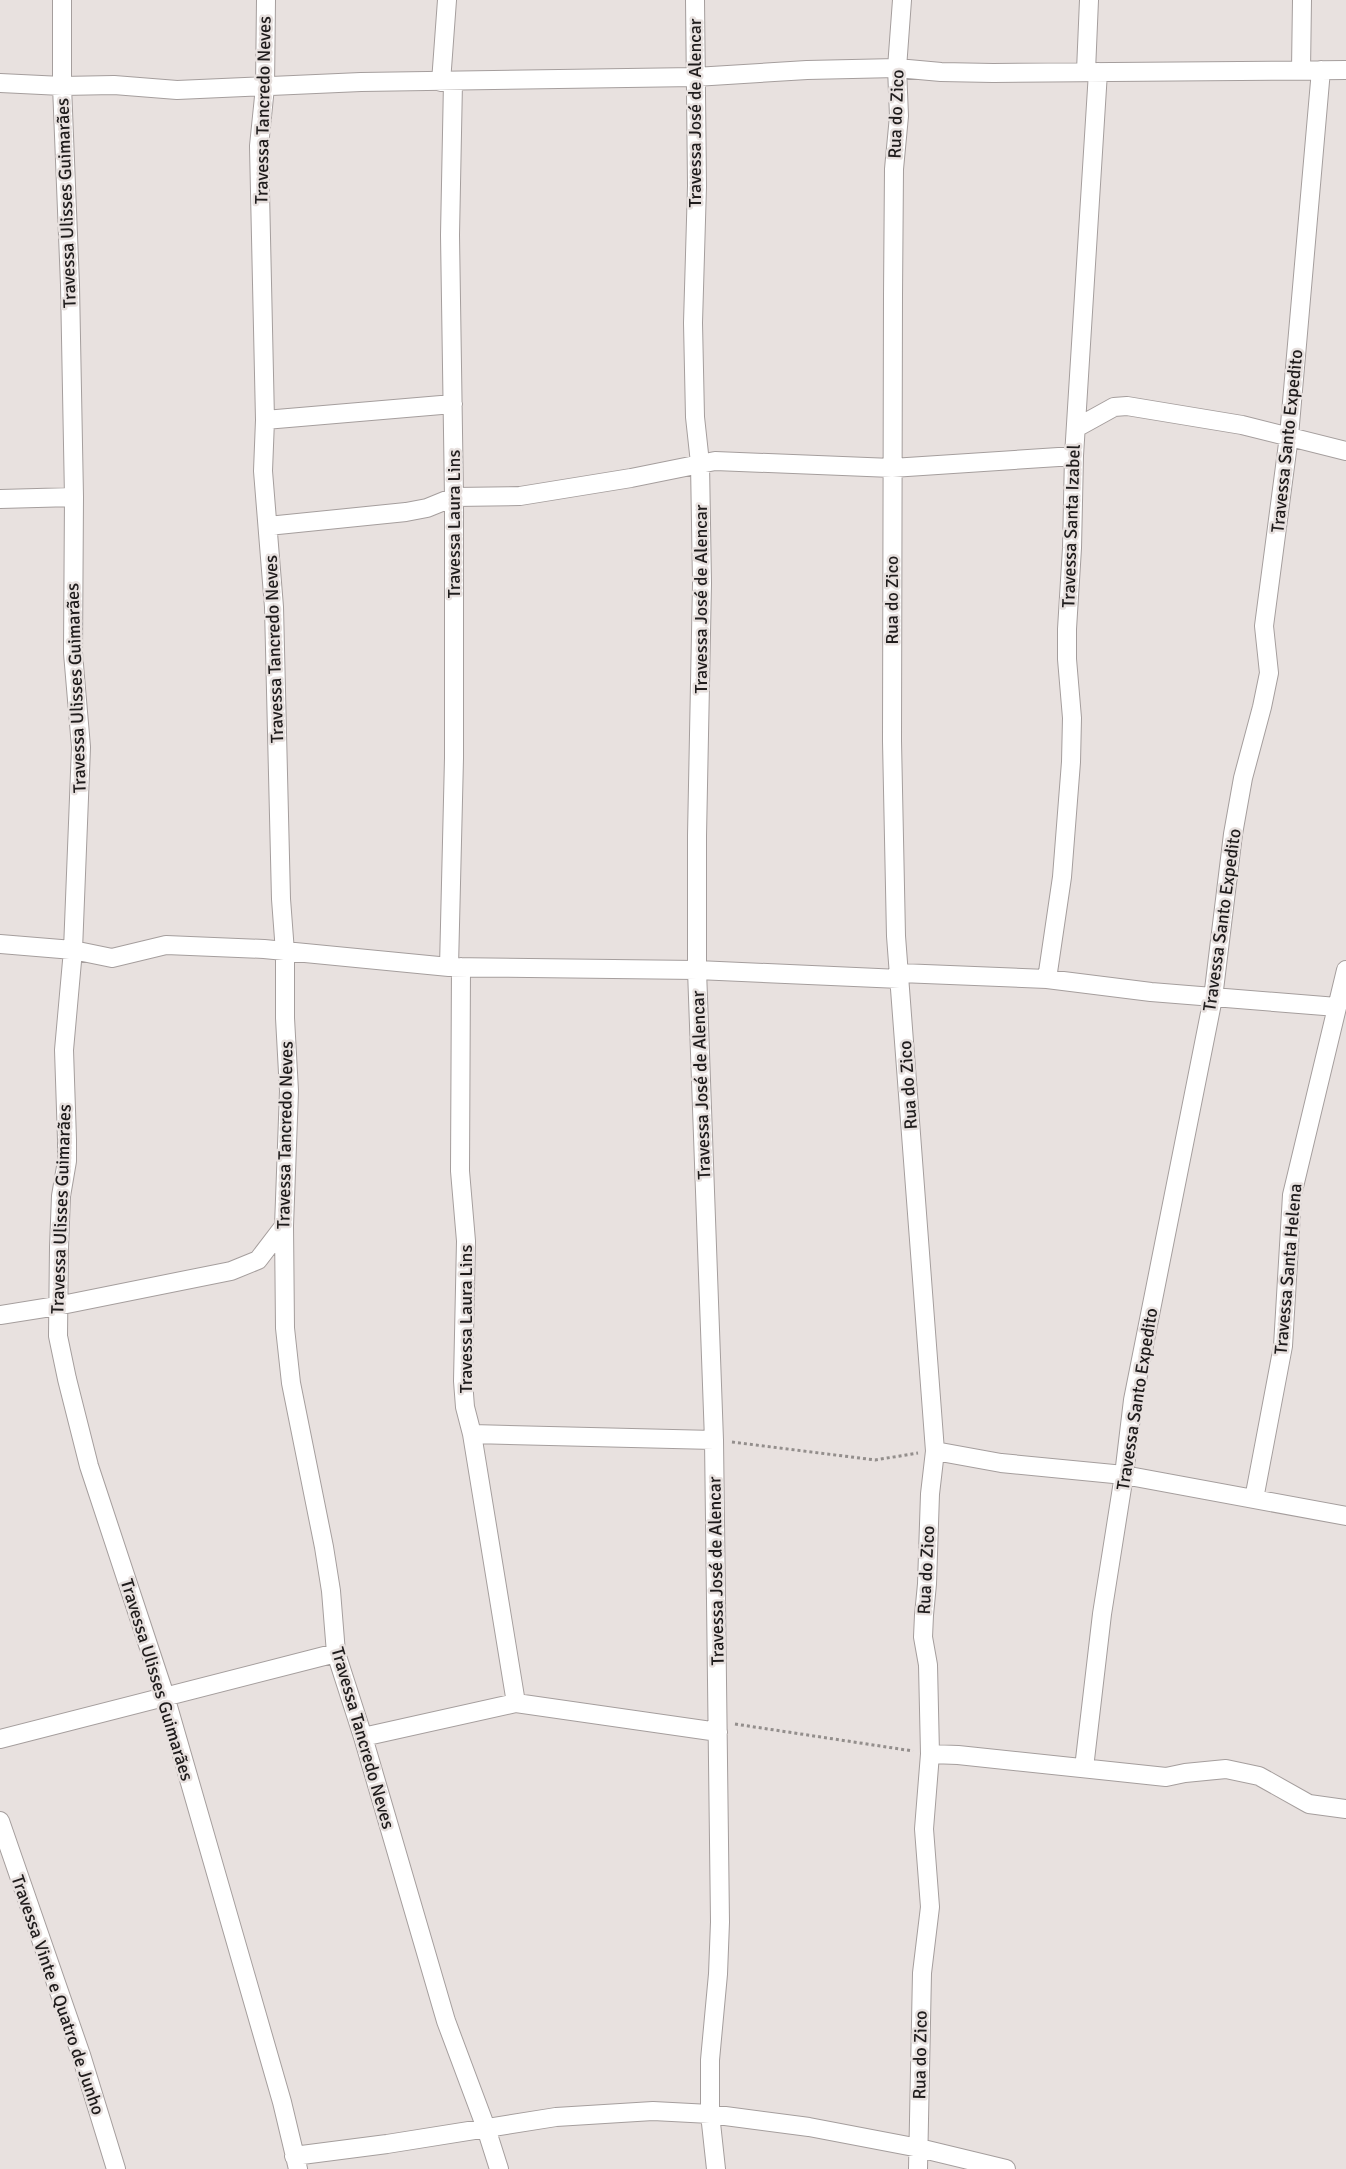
<svg xmlns="http://www.w3.org/2000/svg" width="1346" height="2169" viewBox="0 0 1346 2169" font-family="Signika,sans-serif">
<style>
.lines{fill:none;stroke-linecap:round;stroke-linejoin:round}
.minor-casing{stroke:#a59e9d;stroke-width:20}
.path{stroke:#938e8c;stroke-width:3;stroke-dasharray:3 3;stroke-linecap:butt}
.minor{stroke:#fff;stroke-width:18}
.labels{text-anchor:middle;dominant-baseline:central;stroke-width:5;stroke-linejoin:round;paint-order:stroke}
.street-label{font-size:18px;fill:#1f1c1c;stroke:#e8e1df}
</style>
<rect width="100%" height="100%" fill="#e8e1df"/>
<g class="lines">
<defs>
<path id="minor" d="M62 0V86L70 285 74 497 73 653 81 747 73 950 64 1050 67 1140V1161L61 1196 59 1247 58 1336 67 1379 89 1466 165 1696 282 2102 298 2169
M266 0 265 87 259 146 265 420 263 471 274 607 281 899 285 952V1018L289 1091 284 1226 285 1328 291 1383 324 1547 331 1591 336 1653 363 1737 446 2021 486 2128 499 2169
M695 0 697 186 693 323 695 417 700 463 702 583 697 836V970L714 1440 720 1922 718 1974 710 2060V2114L716 2169
M902 0 897 68 899 116 894 169 893 295 892 741 896 936 935 1451 930 1494 927 1584 924 1615 923 1637 928 1665 930 1754 924 1829 930 1907 922 1973 918 2169
M1301 70 1302 0
M1086 71 1089 0
M441 82 447 0
M0 83 62 86 114 85 177 90 361 82 695 77 807 70 897 68 941 72 993 73 1346 70
M265 420 453 404
M1076 428 1114 407 1127 406 1242 425 1346 451
M0 499 74 497
M268 526 406 512 427 508 454 497 520 496 631 478 715 461 892 468 1074 456
M0 944 73 950 112 958 166 945 264 949 449 967 697 970 900 979
M449 967 454 758V497L450 235 453 82
M461 967 460 1171 466 1241 463 1381 465 1407 472 1434 516 1703
M900 973 1047 979 1151 992 1337 1007
M1047 979 1062 877 1071 762 1072 718 1067 659V629L1072 548 1074 456 1098 72
M0 1315 57 1306 231 1271 258 1260 284 1226
M472 1434 714 1440
M935 1451 1001 1463 1124 1475 1346 1516
M1254 1499 1283 1346 1292 1195 1346 970
M363 1737 516 1703 718 1732
M0 1739 336 1653
M930 1754 958 1755 1166 1777 1185 1773 1226 1769 1259 1776 1309 1804 1346 1809
M1084 1768 1102 1614 1124 1475 1133 1400 1213 998 1233 834 1243 778 1262 707 1269 673 1264 626 1289 436 1321 70
M0 1821 81 2055 116 2169
M294 2156 387 2144 556 2117 653 2111 710 2114 809 2127 919 2148 1006 2169"/>
</defs>
<use href="#minor" class="minor-casing"/>
<path class="path" d="M732 1442 875 1460 918 1453
M735 1724 913 1751"/>
<use href="#minor" class="minor"/>
</g>
<g class="labels">
<g class="street-label">
<text transform="translate(263 110) rotate(-89)">Travessa Tancredo Neves</text>
<text transform="translate(695 113) rotate(-90)">Travessa José de Alencar</text>
<text transform="translate(896 114) rotate(-88)">Rua do Zico</text>
<text transform="translate(66 203) rotate(-92)">Travessa Ulisses Guimarães</text>
<text transform="translate(1287 441) rotate(-84)">Travessa Santo Expedito</text>
<text transform="translate(454 524) rotate(-90)">Travessa Laura Lins</text>
<text transform="translate(1071 526) rotate(-88)">Travessa Santa Izabel</text>
<text transform="translate(701 599) rotate(-90)">Travessa José de Alencar</text>
<text transform="translate(892 600) rotate(-90)">Rua do Zico</text>
<text transform="translate(274 649) rotate(-92)">Travessa Tancredo Neves</text>
<text transform="translate(76 688) rotate(-92)">Travessa Ulisses Guimarães</text>
<text transform="translate(1222 920) rotate(-82)">Travessa Santo Expedito</text>
<text transform="translate(701 1085) rotate(-92)">Travessa José de Alencar</text>
<text transform="translate(908 1085) rotate(-94)">Rua do Zico</text>
<text transform="translate(285 1135) rotate(-89)">Travessa Tancredo Neves</text>
<text transform="translate(61 1209) rotate(-88)">Travessa Ulisses Guimarães</text>
<text transform="translate(1288 1269) rotate(-85)">Travessa Santa Helena</text>
<text transform="translate(466 1319) rotate(-90)">Travessa Laura Lins</text>
<text transform="translate(1137 1399) rotate(-81)">Travessa Santo Expedito</text>
<text transform="translate(926 1570) rotate(-87)">Rua do Zico</text>
<text transform="translate(716 1571) rotate(-91)">Travessa José de Alencar</text>
<text transform="translate(157 1680) rotate(73)">Travessa Ulisses Guimarães</text>
<text transform="translate(363 1738) rotate(74)">Travessa Tancredo Neves</text>
<text transform="translate(58 1995) rotate(71)">Travessa Vinte e Quatro de Junho</text>
<text transform="translate(920 2055) rotate(-89)">Rua do Zico</text>
</g>
</g>
</svg>
